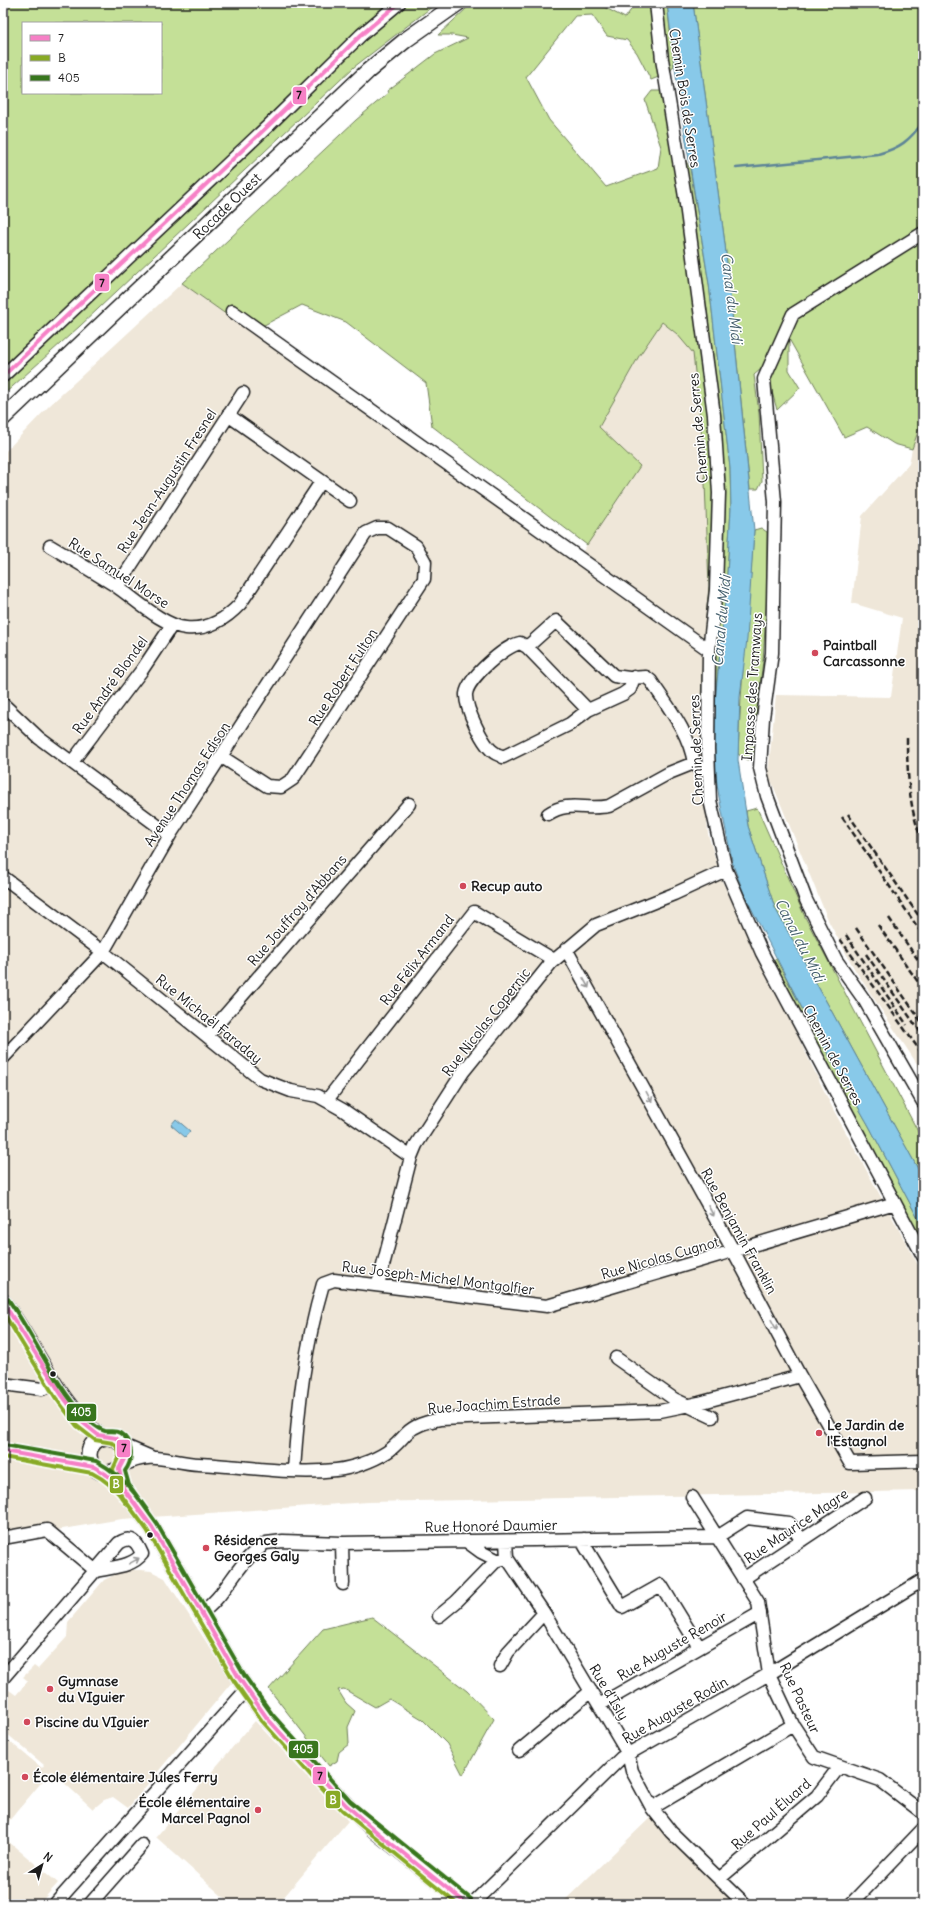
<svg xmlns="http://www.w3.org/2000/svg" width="926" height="1907" viewBox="0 0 926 1907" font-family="Delius,sans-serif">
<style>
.built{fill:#efe7d9;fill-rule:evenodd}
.green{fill:#c4e097;stroke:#707e5a;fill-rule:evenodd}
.water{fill:#88c9e9;stroke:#5d8497}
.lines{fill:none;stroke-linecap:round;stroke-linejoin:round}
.stream{stroke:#5d8497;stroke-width:2.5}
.minor-casing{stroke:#1c1c1c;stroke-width:15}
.major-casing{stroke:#1c1c1c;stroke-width:18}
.minor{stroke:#fff;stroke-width:12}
.major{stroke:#fff;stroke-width:15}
.rail{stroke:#1c1c1c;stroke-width:2.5;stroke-dasharray:6 3;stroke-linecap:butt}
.bus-1-casing{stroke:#fff;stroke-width:7}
.bus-2-casing{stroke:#fff;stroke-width:7}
.bus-3-casing{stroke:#fff;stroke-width:7}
.bus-1{stroke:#f680c6;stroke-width:4}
.bus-2{stroke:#88aa25;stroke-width:4}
.bus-3{stroke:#38761d;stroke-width:4}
.oneway{stroke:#999}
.poi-dot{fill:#d1495b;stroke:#fff;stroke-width:1.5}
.bus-dot{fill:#1c1c1c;stroke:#fff;stroke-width:1.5}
.labels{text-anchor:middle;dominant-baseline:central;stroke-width:3;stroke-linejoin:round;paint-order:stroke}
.street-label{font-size:14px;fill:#1c1c1c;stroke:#fff}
.poi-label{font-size:14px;font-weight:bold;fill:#1c1c1c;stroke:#fff;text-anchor:start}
.water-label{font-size:15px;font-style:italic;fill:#47616e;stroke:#fff}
.line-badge{stroke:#fff;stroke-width:1.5}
.badge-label{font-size:11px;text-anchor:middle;font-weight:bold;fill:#fff}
.pale-badge-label{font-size:11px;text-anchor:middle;font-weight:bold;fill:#111}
</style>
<rect width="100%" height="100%" fill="#fff"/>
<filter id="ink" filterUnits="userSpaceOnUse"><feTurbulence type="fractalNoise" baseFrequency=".025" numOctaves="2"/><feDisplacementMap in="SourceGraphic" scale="8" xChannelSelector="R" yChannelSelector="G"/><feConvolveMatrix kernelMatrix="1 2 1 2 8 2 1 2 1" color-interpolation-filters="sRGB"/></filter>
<g filter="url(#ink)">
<path class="built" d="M182 283 575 563 639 466 599 427 639 356 662 322 699 352 714 491 700 723 708 834 722 881 833 1109 923 1274V1491L368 1502 122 1519 3 1539V454L49 406Z
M923 417V1073L855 970 829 922 768 773 776 695 891 697 902 618 852 603 862 516 909 464 912 449Z
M124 1570H141L151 1571 165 1578 232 1682 128 1808 113 1797 104 1800 93 1809 51 1771 3 1828V1722L10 1714 3 1706V1697L9 1690 16 1695 28 1681 23 1677 34 1666 38 1669 67 1637 68 1622 104 1580ZM6 1733 44 1765 42 1768 4 1737Z
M255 1721 348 1821 278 1904H231L156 1837Z
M651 1817 735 1904H561Z
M3 1837 58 1883 39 1904H3Z"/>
<path class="green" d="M3 3H437L354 67 80 326 3 395ZM23 23H161V93H23Z
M474 3H596L625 18 633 7V3H667L674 66 669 73 651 80 637 53 627 40 607 36 592 15 575 16 526 77 549 120 606 187 658 168 661 147 645 100 652 91H670L676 140 690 169 709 284 730 468 731 509 726 590 714 712 705 708 701 701 703 650 709 586 704 457 693 353 677 334 662 322 639 356 599 427 640 466 587 545 432 426 426 383 346 322 302 305 251 332 182 283 356 120 388 93 387 91 435 54 468 38 452 35H438L467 8Z
M693 3H923V417L912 449 894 444 867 427 844 437 789 339V370L800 388 777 410 771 388 761 369 754 375 759 413 762 481 758 489H750L725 244Z
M761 528 767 532V595L763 661 756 716 755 758 747 760 738 754C741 679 749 605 754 530Z
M757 808 805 917 923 1141V1178L775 908 748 826 746 811Z
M776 959 804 1012 869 1126 923 1228V1250L771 960Z
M372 1617 467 1691 494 1719 463 1775 447 1744 422 1719 389 1699 375 1707 344 1689 338 1690 346 1703 355 1711 348 1727 349 1744 339 1752 337 1761 329 1766 269 1689 323 1629Z"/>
<path class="water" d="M667 3H693L725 244 752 511 754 530 747 639 740 697 738 760 748 826 775 908 923 1178V1228L869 1126 804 1012 745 896 733 865 719 797 714 764V712L726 590 731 509 730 468 709 284 678 91Z
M176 1119 190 1131 185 1137 171 1125Z"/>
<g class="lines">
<path class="stream" d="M736 168 878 154C900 148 909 141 923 122"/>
<defs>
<path id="minor" d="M656 3 662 59 685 197 714 415 719 493 716 590 709 650 708 749 710 800 726 870 762 953 923 1256
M923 233 793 314 764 379 775 502 772 653 763 718 760 768 767 796 806 900 836 960 865 1001 923 1102
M232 311 709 650
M3 376 268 126 361 35 399 3
M228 415 350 501
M50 546C72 559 94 572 116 586 135 599 163 626 186 628 208 630 226 619 240 604L321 482
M117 587 243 393
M527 647 520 643C505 646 468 678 466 694 465 707 483 746 495 753 497 755 501 755 503 757L570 724 588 710 623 694 630 689 634 677
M3 704 39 738 170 835
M588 710 527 647 556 621 614 676 629 678 646 677 651 681C668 707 689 732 694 763
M72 762 142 670 172 625
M548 814C569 800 586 811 609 806L669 773 694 763 700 769
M3 877 103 952 260 1079 291 1091 318 1096 343 1110 411 1157
M566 949 734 1252 800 1376 850 1463 923 1461
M207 1036 409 804
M3 1058 103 952 170 835 366 533 377 528H388L416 546 425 562 424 579 293 779 281 787 267 786 222 757
M327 1100 474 912 554 960
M378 1285 411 1157 416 1145 463 1072 551 963 596 925 674 894 726 870
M616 1358 674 1399 712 1417
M3 1384 42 1389 55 1383
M123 1445 151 1457
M122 1466C153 1450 167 1462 199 1464 244 1466 291 1475 336 1470 353 1468 373 1461 387 1452 395 1447 401 1439 407 1433 416 1424 428 1422 440 1419L660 1411 699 1403 800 1376
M294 1470C298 1407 305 1345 323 1284L334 1280 547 1306 895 1203
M692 1497 758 1602 769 1674 793 1725 814 1757 880 1780 923 1813
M3 1538 47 1530 96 1571
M584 1539 585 1546 622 1607 661 1585 699 1647
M466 1541 481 1552 497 1560
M506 1541 507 1558 544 1613 599 1705 628 1754 632 1771 652 1808 671 1832 745 1904
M266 1543 283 1541 342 1543 717 1537 747 1518 789 1523 802 1540
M342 1543 343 1584
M743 1579 865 1498
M201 1613C226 1596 236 1564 261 1547
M439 1616 456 1602 497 1560 507 1558
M500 1666 508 1652 544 1613
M3 1678 119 1543C132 1535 137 1542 142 1554 132 1567 112 1567 96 1571
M599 1705 760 1613
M519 1751 591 1691
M652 1808 793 1725
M719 1879 817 1796 839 1767
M55 1904 247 1689
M90 1904 142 1845
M472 1904 621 1758 769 1674 923 1580
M851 1904 923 1829"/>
<path id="major" d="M3 418 368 71 407 39 458 3
M3 1302C31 1338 64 1417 103 1437
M89 1455a18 18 0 1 1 36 0a18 18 0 1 1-36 0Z
M3 1451 94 1467
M106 1473 123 1488 152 1527 239 1678 267 1718 346 1805 378 1833 467 1904"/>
</defs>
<use href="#minor" class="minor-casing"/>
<use href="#major" class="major-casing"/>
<use href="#minor" class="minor"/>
<use href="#major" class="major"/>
<path class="rail" d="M907 738C907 773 909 810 923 843
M848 814 923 922
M842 817 923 935
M889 918 923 967
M878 925 923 989
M856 928 923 1024
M846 935 907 1025
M840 939 923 1055
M866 954 923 1036"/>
<defs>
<path id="bus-1" d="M3 376 268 126 361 35 399 3
M3 1302 61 1394 82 1422 98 1435 116 1438 123 1445 125 1457 119 1469 123 1488 152 1527 239 1678 267 1718 346 1805 378 1833 467 1904
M3 1451 94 1467C109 1475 121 1485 131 1499"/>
<path id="bus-2" d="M3 1312 55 1397 77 1426 95 1440 113 1443 118 1448 119 1456 113 1469 118 1491 147 1530 234 1681 262 1721 342 1810 457 1904
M3 1457 92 1473C106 1480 117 1490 126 1503"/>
<path id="bus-3" d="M8 1299C35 1337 54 1385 87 1419 92 1423 98 1429 105 1431 110 1432 115 1430 120 1433 133 1441 134 1459 125 1471L129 1485 157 1524 244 1675 272 1714 350 1801 471 1899
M4 1445 96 1461C113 1470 125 1481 136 1495"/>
</defs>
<use href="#bus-1" class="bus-1-casing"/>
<use href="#bus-2" class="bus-2-casing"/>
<use href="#bus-3" class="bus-3-casing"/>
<use href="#bus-1" class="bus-1"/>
<use href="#bus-2" class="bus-2"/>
<use href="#bus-3" class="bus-3"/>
</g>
<defs><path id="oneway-shaft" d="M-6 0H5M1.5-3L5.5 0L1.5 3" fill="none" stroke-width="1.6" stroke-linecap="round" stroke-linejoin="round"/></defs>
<g class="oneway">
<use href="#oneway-shaft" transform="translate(586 983) rotate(61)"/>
<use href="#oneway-shaft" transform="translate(649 1097) rotate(62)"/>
<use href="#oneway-shaft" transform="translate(711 1211) rotate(61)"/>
<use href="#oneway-shaft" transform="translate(774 1325) rotate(62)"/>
<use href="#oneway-shaft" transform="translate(134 1561) rotate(-29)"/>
</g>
</g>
<g class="poi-dot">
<circle cx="815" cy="653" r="4"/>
<circle cx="463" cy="886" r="4"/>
<circle cx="819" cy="1433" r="4"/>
<circle cx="206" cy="1548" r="4"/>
<circle cx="50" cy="1689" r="4"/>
<circle cx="27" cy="1722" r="4"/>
<circle cx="25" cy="1777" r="4"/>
<circle cx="258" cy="1810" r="4"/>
</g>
<g class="bus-dot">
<circle cx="53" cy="1374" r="3.5"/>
<circle cx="150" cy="1535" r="3.5"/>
</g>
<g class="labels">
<g class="street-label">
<text transform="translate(685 98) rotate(81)">Chemin Bois de Serres</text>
<text transform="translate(227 206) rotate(-44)">Rocade Ouest</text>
<text transform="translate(698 428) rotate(-95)">Chemin de Serres</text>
<text transform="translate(167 481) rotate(-57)">Rue Jean-Augustin Fresnel</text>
<text transform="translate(119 573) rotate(33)">Rue Samuel Morse</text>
<text transform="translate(343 677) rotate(-57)">Rue Robert Fulton</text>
<text transform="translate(110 685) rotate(-54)">Rue André Blondel</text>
<text transform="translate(752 687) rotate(-86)">Impasse des Tramways</text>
<text transform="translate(696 750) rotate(-92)">Chemin de Serres</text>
<text transform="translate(187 784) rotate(-57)">Avenue Thomas Edison</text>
<text transform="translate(297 910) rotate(-49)">Rue Jouffroy d'Abbans</text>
<text transform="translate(417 960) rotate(-52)">Rue Félix Armand</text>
<text transform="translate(209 1019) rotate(39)">Rue Michaël Faraday</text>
<text transform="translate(486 1022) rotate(-52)">Rue Nicolas Copernic</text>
<text transform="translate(833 1055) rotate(62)">Chemin de Serres</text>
<text transform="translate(739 1231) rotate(61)">Rue Benjamin Franklin</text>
<text transform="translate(660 1258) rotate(-16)">Rue Nicolas Cugnot</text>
<text transform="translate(438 1278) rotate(7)">Rue Joseph-Michel Montgolfier</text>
<text transform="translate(494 1404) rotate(-4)">Rue Joachim Estrade</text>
<text transform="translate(491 1526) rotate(-1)">Rue Honoré Daumier</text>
<text transform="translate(796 1526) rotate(-34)">Rue Maurice Magre</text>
<text transform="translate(672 1646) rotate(-30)">Rue Auguste Renoir</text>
<text transform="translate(609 1692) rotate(59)">Rue d'Isly</text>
<text transform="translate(800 1698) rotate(65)">Rue Pasteur</text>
<text transform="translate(675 1710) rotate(-30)">Rue Auguste Rodin</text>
<text transform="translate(771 1814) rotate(-41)">Rue Paul Éluard</text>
</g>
<g class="poi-label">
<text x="823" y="645">Paintball<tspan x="823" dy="16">Carcassonne</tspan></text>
<text x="471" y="886">Recup auto</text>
<text x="827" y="1425">Le Jardin de<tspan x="827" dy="16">l'Estagnol</tspan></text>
<text x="214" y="1540">Résidence<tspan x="214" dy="16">Georges Galy</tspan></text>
<text x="58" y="1681">Gymnase<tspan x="58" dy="16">du VIguier</tspan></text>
<text x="35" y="1722">Piscine du VIguier</text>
<text x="33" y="1777">École élémentaire Jules Ferry</text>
<text x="250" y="1802" text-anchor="end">École élémentaire<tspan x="250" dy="16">Marcel Pagnol</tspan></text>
</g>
<g class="water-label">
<text transform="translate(732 298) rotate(83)">Canal du Midi</text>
<text transform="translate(721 621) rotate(-85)">Canal du Midi</text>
<text transform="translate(800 940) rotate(63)">Canal du Midi</text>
</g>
</g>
<g class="line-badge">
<rect x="292" y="86" width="15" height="19" rx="4" fill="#f680c6"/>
<rect x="94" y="273" width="16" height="19" rx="4" fill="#f680c6"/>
<rect x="66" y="1403" width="31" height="19" rx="4" fill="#38761d"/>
<rect x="116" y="1439" width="15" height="19" rx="4" fill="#f680c6"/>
<rect x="109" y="1475" width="15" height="19" rx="4" fill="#88aa25"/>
<rect x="288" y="1740" width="31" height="19" rx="4" fill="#38761d"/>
<rect x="312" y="1766" width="15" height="19" rx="4" fill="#f680c6"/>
<rect x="325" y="1790" width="16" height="19" rx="4" fill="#88aa25"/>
</g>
<g class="badge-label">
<text x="81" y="1416">405</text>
<text x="116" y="1488">B</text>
<text x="303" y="1753">405</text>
<text x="333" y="1804">B</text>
</g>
<g class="pale-badge-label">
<text x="299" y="99">7</text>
<text x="102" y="287">7</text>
<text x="124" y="1452">7</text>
<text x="320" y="1780">7</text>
</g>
<rect width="926" height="1907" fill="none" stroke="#fff" stroke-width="16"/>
<rect x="8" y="8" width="910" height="1891" fill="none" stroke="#1c1c1c" stroke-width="1.5" filter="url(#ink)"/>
<rect x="22" y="22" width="140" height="72" fill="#ffffff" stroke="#a4a4a4"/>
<rect x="30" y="35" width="20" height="6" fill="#f680c6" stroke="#a4a4a4"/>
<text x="58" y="42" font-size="12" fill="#1c1c1c">7</text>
<rect x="30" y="55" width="20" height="6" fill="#88aa25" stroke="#a4a4a4"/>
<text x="58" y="62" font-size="12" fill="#1c1c1c">B</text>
<rect x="30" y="75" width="20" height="6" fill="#38761d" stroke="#a4a4a4"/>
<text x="58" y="82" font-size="12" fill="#1c1c1c">405</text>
<g transform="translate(42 1865) rotate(37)" stroke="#ffffff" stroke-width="3" paint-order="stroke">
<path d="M0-3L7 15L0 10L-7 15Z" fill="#1c1c1c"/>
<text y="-6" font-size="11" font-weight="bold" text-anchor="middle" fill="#1c1c1c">N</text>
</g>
</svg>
